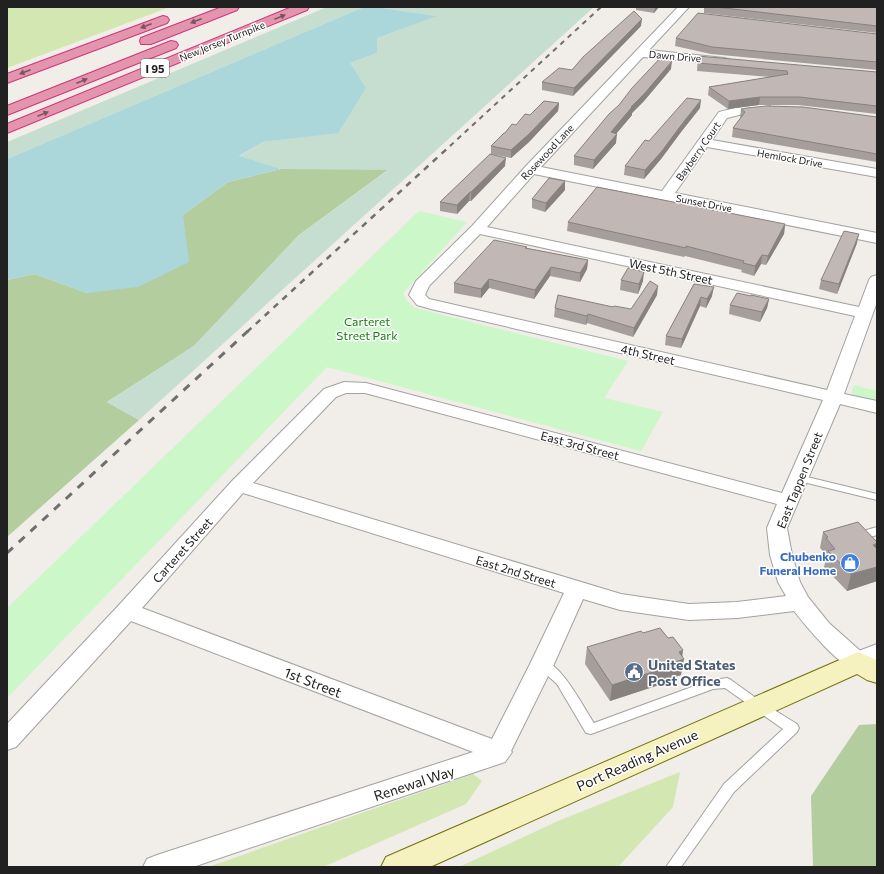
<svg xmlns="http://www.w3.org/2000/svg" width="884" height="874" viewBox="0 0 884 874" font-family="Commissioner,sans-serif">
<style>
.grass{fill:#d3e7b2}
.forest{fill:#b3cd9f}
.wetland{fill:#c6ded0}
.park{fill:#cbf7c9}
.water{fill:#abd7db}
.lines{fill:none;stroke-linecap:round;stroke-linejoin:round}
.service-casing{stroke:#a2a2a2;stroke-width:2}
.minor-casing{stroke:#a2a2a2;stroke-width:2}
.tertiary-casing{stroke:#a2a2a2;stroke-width:2}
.secondary-casing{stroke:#74720c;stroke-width:2}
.motorway-casing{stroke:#d2327d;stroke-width:2}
.service{fill:#fff;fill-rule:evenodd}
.minor{fill:#fff;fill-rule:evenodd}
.tertiary{fill:#fff;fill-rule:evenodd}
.secondary{fill:#f6f2c0;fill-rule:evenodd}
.motorway{fill:#e395ad;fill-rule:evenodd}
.rail-far2{stroke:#6f6f6f;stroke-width:2;stroke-dasharray:5 5;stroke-linecap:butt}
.rail-far1{stroke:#6f6f6f;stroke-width:2.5;stroke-dasharray:6 6;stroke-linecap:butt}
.rail{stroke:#6f6f6f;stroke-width:3;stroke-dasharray:8 8;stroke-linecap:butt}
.wall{fill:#a69e9c}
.shaded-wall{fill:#87817f}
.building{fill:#c1b8b5;stroke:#87817f}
.oneway{fill:#785560}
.labels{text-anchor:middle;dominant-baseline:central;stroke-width:3;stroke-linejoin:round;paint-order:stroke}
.far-street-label{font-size:10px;fill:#212121;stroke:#fff}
.shield{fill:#fff;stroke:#646464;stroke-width:1}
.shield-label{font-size:11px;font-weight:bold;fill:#212121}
.street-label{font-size:12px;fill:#212121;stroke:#fff}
.park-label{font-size:12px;fill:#177b12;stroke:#fff}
.shop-label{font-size:12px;font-weight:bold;fill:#366cbe;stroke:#fff;text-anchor:end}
.near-service-label{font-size:14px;font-weight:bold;fill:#4e5e75;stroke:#fff;text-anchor:start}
.near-street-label{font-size:14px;fill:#212121;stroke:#fff}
</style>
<rect width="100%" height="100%" fill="#f1ede8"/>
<path class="grass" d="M7 7H170L7 68Z
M680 772 673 807 618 867H459L558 821Z
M473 774 482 781 466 804 323 867H208Z"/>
<path class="forest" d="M281 169H389L299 235 194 346 107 402 139 420 7 537V280L35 274 87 293 183 215 228 182Z
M877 724V867H813L811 796 859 725Z"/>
<path class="wetland" d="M327 7H364L7 159V142Z
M375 7H594L139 420 107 402 194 346 299 235 388 170 281 169 238 157 263 142 338 132 350 63 377 53V38L436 16Z"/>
<path class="park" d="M419 211 467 222 403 293 406 300 415 308 628 361 604 398 663 412 641 451 327 367 7 698V608Z
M854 385 877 391V401L851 395Z"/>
<path class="water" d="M364 7H375L437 16 377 38V53L350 63 366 88 338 133 263 142 239 156 281 169 228 182 183 215 189 262 138 287 87 293 35 274 7 280V159Z"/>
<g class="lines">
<defs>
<path id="service" d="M799 475 877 494V500L795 480 794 478Z
M877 527V535L867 538 863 537 861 534 863 531Z
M542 659C563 666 582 705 594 723L708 681 727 678 731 680 763 703 797 724 799 728 797 732 734 792 681 867H666L724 784 783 729 725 688 713 689 591 734 586 733 557 684 538 667 536 664 538 661Z"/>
<path id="minor" d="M678 7H689L649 50 724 58 728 59 730 61 728 63 724 64 643 57 541 167 662 191 719 112C735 108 753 102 770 106L772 109 770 112 747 113 727 118 712 140 877 169V177L707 147 675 193 877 233V243L534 174 487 227 859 307 869 280 871 277 877 275V302L844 394 877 401V413L840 404 787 528 792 555 800 582 808 597 829 623 866 656 870 662 866 668C864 669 860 671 857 670 841 669 804 624 794 611L737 618 689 620 620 610 583 599 554 664 511 751 512 752 505 762 193 867H143L147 859 157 855 473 752 131 621 16 747 7 750V724L119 605 232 481 324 389 344 382 366 383 782 493 823 400 431 309 417 305 409 295 416 281 472 226 526 166ZM480 234 855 316 827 390 429 299 425 295 429 286ZM346 393H365L777 504 767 528 770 555 778 582 786 596 737 602 689 604 621 594 253 483 336 397ZM243 493 564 593 530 664 492 739 142 608Z"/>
<path id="tertiary" d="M877 644V665L858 672 848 669 844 662 848 655Z"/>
<path id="secondary" d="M858 652 877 660V683L867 680 857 674 430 867H381L386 857Z"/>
<path id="motorway" d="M222 7H239L237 10 151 44H141L140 41 141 38Z
M292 7H309L307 10 7 133V124Z
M163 16 167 17 169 20 167 23 7 83V74Z
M171 41 176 42 178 45 176 48 7 115V106Z"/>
</defs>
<use href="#service" class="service-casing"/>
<use href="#minor" class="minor-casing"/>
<use href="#tertiary" class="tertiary-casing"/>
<use href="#secondary" class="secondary-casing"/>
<use href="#motorway" class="motorway-casing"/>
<use href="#service" class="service"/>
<use href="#minor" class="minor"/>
<use href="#tertiary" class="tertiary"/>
<use href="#secondary" class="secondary"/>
<use href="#motorway" class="motorway"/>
<path class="rail-far2" d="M450 146 601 7"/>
<path class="rail-far1" d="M247 332 451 145"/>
<path class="rail" d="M7 553 248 331"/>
</g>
<path class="wall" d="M636 7H659L654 13 636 10Z
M704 7H877V33L704 13Z
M641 26 573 96 542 90V82L572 70Z
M877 34V70L711 54 675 46 676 38Z
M698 56 877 72V114L798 105H759L728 109 708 95 709 87 770 77 697 71Z
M671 69 644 101 632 113V115L616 134V143L593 169 574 165V156Z
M559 103 558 111 529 142 511 158 491 154 505 166 471 201H469L457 214 440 211V202L491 154V146L516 125 530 115Z
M700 108 681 132 661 159 644 179 624 175 625 166 649 141Z
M741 109 877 117V162L732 137 733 128 741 118 740 117Z
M565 190 545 212 532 208V199Z
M568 222 785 224 784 234 766 265 761 264 754 276 741 272 742 270 685 256 684 257 567 231Z
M857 243 837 294 819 289 821 280Z
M526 248 588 260 587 269 580 282 550 276 534 299 489 288 481 298 454 293V283Z
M621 280 643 281 638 294 620 290Z
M694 284 712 296 706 308 700 306 681 348 665 345 666 336Z
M657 295 633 337 587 323 586 325 554 317 555 308 613 307 631 309Z
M751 296 769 299 767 308 760 322 729 314 730 305Z
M823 532 877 549V581L847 591 824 567 826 559 822 555 823 551 820 548Z
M643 633 682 657 681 675 666 680 665 683 610 701 585 664 587 647Z"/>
<path class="shaded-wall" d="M655 7H659L654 13Z
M642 19 641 26 573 96 574 88Z
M672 61 671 69 644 101 632 113V115L610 141 611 132 631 107Z
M760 97 759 105 728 109 729 101Z
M701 100 700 108 681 132 661 159 644 179 645 170Z
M559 103 558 111 529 142 511 158V150Z
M617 134 616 143 593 169 594 160Z
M506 158 505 166 471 201V192Z
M565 181V190L545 212 546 203Z
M470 192 469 201 457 214V205Z
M785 224 784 234 766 265 768 256Z
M859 234 857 243 837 294 839 284Z
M762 255 761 264 754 276 755 266Z
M588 260 587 269 580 282V273Z
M551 267 550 276 534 299 535 290Z
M644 272 643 281 638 294 639 284Z
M489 279V288L481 298V289Z
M658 286 657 295 633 337 634 328Z
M714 287 712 296 706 308 707 299Z
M701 297 700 306 681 348 682 339Z
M769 299 767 308 760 322 762 312Z
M588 314 587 323 586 325 587 316Z
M877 543V548L874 559 873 545Z
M877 567V581L847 591 851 574Z
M683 650 682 660 684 659 681 675 666 680 665 683 610 701 612 685 666 665 679 652Z"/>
<path class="building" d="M716 7H877V26Z
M634 11 642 19 574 88 542 82 559 68 572 70 583 57Z
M698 13 877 34V62L712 47 676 38Z
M664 54 672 61 645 93 631 107H632L611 132 617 134 594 160 574 156 609 114 619 105 632 88Z
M698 56 877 72V106L799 97H760L729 101 709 87 788 74 787 71 698 63Z
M687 98 701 100 682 124 662 151 645 170 625 166 645 140 649 141Z
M544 101 559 103 529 134 511 150 491 146 504 133H505L512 124 516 125 525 114 530 115Z
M766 106 803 107 877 117V154L733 128 745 112 741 109 747 108Z
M490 154 506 158 471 192H470L457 205 440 202Z
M549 178 565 181 546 203 532 199Z
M597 187 785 224 768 256 762 255 755 266 743 263 744 261 686 246V248L568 222Z
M844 231 859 234 839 284 821 280Z
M494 240 527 247 525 248 588 260 580 273 551 267 535 290 489 279 481 289 454 283Z
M628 268 644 272 639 284 621 280Z
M650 281 658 286 634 328 588 314 587 316 555 308 558 295 613 307 614 306 631 309Z
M694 284 714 287 707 299 701 297 682 339 666 336Z
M737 293 751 296V295L769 299 762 312 730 305Z
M858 522 877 542V543L873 545 877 549V567L851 574 828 551 835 549 826 538 828 537 823 532Z
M660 628 668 638 673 637 683 650 679 652 684 659 666 665 668 667 612 685 587 647 641 631 643 633Z"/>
<defs><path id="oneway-solid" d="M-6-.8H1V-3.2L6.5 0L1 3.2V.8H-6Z"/></defs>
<g class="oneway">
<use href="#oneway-solid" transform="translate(280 17) rotate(-22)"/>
<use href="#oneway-solid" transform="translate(196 21) rotate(159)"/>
<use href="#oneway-solid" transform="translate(146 26) rotate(159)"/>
<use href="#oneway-solid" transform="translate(25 72) rotate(159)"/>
<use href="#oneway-solid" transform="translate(82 81) rotate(-22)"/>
<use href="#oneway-solid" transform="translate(43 114) rotate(-22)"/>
</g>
<defs>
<symbol id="shop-disc" viewBox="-11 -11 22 22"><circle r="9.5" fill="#3f7fe0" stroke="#fff"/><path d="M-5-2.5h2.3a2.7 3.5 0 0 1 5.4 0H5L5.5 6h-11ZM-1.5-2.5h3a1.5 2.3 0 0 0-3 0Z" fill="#fff"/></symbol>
<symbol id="civic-disc" viewBox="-11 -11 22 22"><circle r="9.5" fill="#5c6f8a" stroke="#fff"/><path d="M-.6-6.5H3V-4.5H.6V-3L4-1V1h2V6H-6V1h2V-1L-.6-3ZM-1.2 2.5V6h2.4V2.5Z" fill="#fff"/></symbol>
</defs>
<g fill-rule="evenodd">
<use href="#shop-disc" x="839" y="552" width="22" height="22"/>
<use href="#civic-disc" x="623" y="661" width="22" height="22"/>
</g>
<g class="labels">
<g class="far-street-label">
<text transform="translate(222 41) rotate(-22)">New Jersey Turnpike</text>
<text transform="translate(675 56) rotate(5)">Dawn Drive</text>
<text transform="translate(698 151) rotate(-55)">Bayberry Court</text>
<text transform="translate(547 152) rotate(-47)">Rosewood Lane</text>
<text transform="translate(790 158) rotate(10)">Hemlock Drive</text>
<text transform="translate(704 203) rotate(11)">Sunset Drive</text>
</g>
<rect class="shield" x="141" y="59" width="28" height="18" rx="3"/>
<g class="shield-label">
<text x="155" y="68">I 95</text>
</g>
<g class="street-label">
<text transform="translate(671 271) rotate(12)">West 5th Street</text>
<text transform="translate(648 354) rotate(13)">4th Street</text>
<text transform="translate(580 445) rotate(15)">East 3rd Street</text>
<text transform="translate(799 480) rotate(-68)">East Tappen Street</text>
<text transform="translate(182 550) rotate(-48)">Carteret Street</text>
<text transform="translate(516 571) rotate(17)">East 2nd Street</text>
</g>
<g class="park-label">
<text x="367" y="321">Carteret<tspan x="367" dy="14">Street Park</tspan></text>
</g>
<g class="shop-label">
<text x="836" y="556">Chubenko<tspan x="836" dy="14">Funeral Home</tspan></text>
</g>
<g class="near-service-label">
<text x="648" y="664">United States<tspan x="648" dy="16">Post Office</tspan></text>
</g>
<g class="near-street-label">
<text transform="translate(313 682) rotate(21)">1st Street</text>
<text transform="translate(637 760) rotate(-24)">Port Reading Avenue</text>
<text transform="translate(414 783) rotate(-18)">Renewal Way</text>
</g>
</g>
<rect width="884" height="874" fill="none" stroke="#212121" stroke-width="16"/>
</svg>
